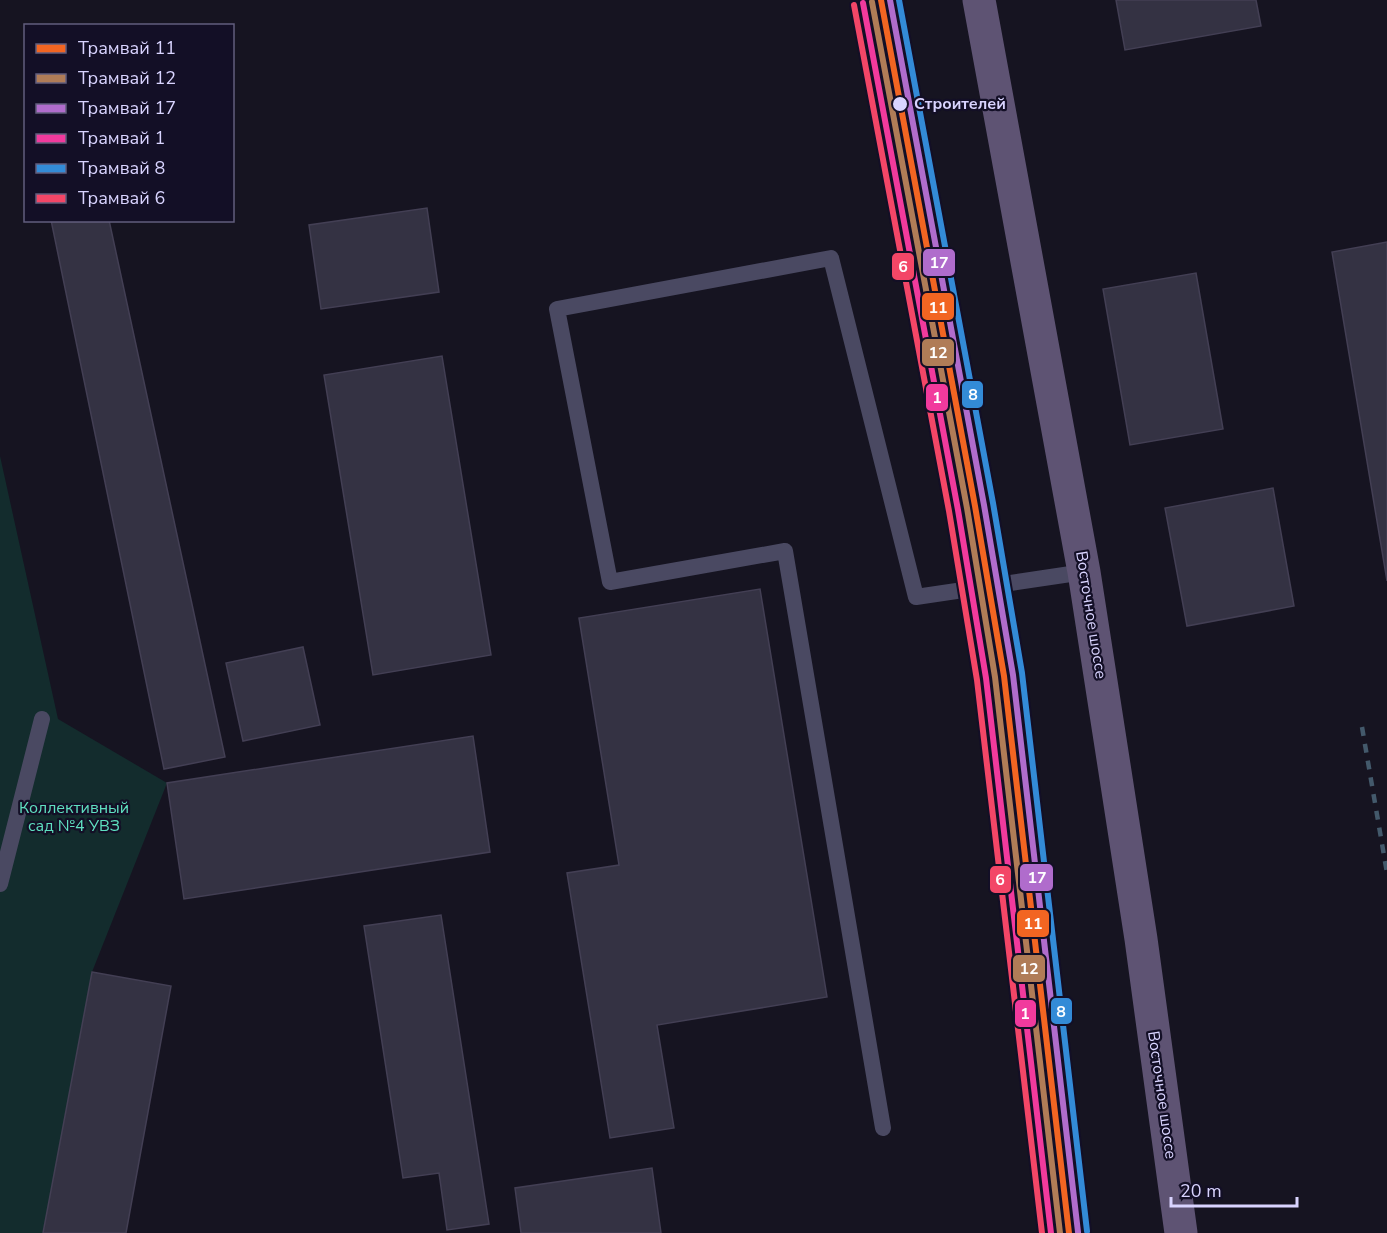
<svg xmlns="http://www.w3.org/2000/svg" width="1387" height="1233" viewBox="0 0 1387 1233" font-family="'Nunito Sans',sans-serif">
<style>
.green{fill:#132c2d}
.building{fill:#343243;stroke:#433f54;stroke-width:1.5}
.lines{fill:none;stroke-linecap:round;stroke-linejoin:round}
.service{stroke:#4a4962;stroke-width:16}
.primary{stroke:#5e5373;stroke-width:33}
.tram{stroke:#43596b;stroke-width:1.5}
.rail{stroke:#43596b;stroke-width:4.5;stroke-dasharray:9 8;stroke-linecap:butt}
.tram-1-casing{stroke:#130f26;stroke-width:10}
.tram-2-casing{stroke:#130f26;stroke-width:10}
.tram-3-casing{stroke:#130f26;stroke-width:10}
.tram-4-casing{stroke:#130f26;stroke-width:10}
.tram-5-casing{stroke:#130f26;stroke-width:10}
.tram-6-casing{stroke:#130f26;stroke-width:10}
.tram-1{stroke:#f26522;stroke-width:6}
.tram-2{stroke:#b07c57;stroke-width:6}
.tram-3{stroke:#b06ccc;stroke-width:6}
.tram-4{stroke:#f13a9d;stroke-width:6}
.tram-5{stroke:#338bd7;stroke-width:6}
.tram-6{stroke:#f34667;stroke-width:6}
.stop-dot{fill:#d9d4ff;stroke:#130f26;stroke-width:2}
.labels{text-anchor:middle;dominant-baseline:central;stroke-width:4.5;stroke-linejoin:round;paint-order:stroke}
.stop-label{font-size:16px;font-weight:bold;fill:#d9d4ff;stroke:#130f26;text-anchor:start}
.street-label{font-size:16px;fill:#d9d4ff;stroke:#130f26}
.park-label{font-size:16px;fill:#5fe0c0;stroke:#130f26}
.line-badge{stroke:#130f26;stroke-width:2}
.badge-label{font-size:16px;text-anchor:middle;font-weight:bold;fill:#fff}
</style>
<rect width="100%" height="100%" fill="#161421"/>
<path class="green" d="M0 456 58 719 167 783 92 972 43 1233H0Z"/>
<path class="building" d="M1116 0H1256L1261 26 1125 50Z
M427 208 439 292 321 309 309 225Z
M51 220H109L225 757 164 769Z
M1387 242V581L1332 252Z
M1196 273 1223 429 1130 445 1103 289Z
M442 356 491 655 373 675 324 375Z
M1273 488 1294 606 1187 626 1165 508Z
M760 589 827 997 657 1025 674 1128 610 1138 567 873 619 865 579 618Z
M303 647 320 725 243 741 226 663Z
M473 736 490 852 184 899 167 783Z
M441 915 489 1224 447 1230 439 1173 403 1178 364 926Z
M92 972 171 986 126 1233H43Z
M652 1168 661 1233H521L515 1188Z"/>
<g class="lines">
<path class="service" d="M0 884 42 719
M883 1128 785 551 610 582 557 309 831 258 916 597 1084 572"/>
<path class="primary" d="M979 0 1084 572 1141 939 1181 1233"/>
<path class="tram" d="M860 0 964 591C989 805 1025 1018 1047 1233"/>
<path class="rail" d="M1362 727 1387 873"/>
<defs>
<path id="tram-1" d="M881 0 975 506 1004 676 1069 1233"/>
<path id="tram-2" d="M872 2 967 508 995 677 1060 1233"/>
<path id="tram-3" d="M890 0 984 505 1013 675 1078 1232"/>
<path id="tram-4" d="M863 3 958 510 986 678 1051 1233"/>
<path id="tram-5" d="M899 0 993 503 1022 673 1087 1231"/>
<path id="tram-6" d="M854 5 949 511 977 680 1042 1233"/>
</defs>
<use href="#tram-1" class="tram-1-casing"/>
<use href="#tram-2" class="tram-2-casing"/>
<use href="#tram-3" class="tram-3-casing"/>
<use href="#tram-4" class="tram-4-casing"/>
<use href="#tram-5" class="tram-5-casing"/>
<use href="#tram-6" class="tram-6-casing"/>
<use href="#tram-1" class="tram-1"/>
<use href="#tram-2" class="tram-2"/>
<use href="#tram-3" class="tram-3"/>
<use href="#tram-4" class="tram-4"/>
<use href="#tram-5" class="tram-5"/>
<use href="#tram-6" class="tram-6"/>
</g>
<circle class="stop-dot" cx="900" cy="104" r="8"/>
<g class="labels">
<g class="stop-label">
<text x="914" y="104">Строителей</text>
</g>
<g class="street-label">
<text transform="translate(1091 615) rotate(81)">Восточное шоссе</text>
<text transform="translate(1162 1095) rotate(82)">Восточное шоссе</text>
</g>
<g class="park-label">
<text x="74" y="808">Коллективный<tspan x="74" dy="18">сад №4 УВЗ</tspan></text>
</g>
</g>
<g class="line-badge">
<rect x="922" y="248" width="34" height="29" rx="6" fill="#b06ccc"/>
<rect x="891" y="252" width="24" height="29" rx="6" fill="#f34667"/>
<rect x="921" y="292" width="34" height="29" rx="6" fill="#f26522"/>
<rect x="921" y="338" width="34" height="29" rx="6" fill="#b07c57"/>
<rect x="961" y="380" width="23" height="29" rx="6" fill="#338bd7"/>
<rect x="925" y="383" width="24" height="29" rx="6" fill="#f13a9d"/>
<rect x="1019" y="863" width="35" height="29" rx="6" fill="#b06ccc"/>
<rect x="989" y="865" width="23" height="29" rx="6" fill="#f34667"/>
<rect x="1016" y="909" width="34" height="29" rx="6" fill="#f26522"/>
<rect x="1012" y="954" width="34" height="29" rx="6" fill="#b07c57"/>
<rect x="1050" y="997" width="23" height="28" rx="6" fill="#338bd7"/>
<rect x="1014" y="999" width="23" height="29" rx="6" fill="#f13a9d"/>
</g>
<g class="badge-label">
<text x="939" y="268">17</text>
<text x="903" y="272">6</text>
<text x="938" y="313">11</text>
<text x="938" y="358">12</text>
<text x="973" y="400">8</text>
<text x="937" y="403">1</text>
<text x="1037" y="883">17</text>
<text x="1000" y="885">6</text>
<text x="1033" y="929">11</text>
<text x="1029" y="974">12</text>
<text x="1061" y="1017">8</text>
<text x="1025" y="1019">1</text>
</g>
<rect x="24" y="24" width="210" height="198" fill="#130f26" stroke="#625e7d" stroke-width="1.5"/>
<rect x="36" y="44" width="30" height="9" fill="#f26522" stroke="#625e7d" stroke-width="1.5"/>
<text x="78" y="54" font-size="18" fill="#d9d4ff">Трамвай 11</text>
<rect x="36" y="74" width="30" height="9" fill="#b07c57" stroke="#625e7d" stroke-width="1.5"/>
<text x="78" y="84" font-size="18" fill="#d9d4ff">Трамвай 12</text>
<rect x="36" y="104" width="30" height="9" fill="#b06ccc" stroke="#625e7d" stroke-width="1.5"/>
<text x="78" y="114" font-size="18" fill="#d9d4ff">Трамвай 17</text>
<rect x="36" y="134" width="30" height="9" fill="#f13a9d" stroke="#625e7d" stroke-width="1.5"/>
<text x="78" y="144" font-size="18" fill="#d9d4ff">Трамвай 1</text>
<rect x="36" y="164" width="30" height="9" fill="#338bd7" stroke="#625e7d" stroke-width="1.5"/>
<text x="78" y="174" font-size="18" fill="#d9d4ff">Трамвай 8</text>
<rect x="36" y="194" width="30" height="9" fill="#f34667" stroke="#625e7d" stroke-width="1.5"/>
<text x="78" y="204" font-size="18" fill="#d9d4ff">Трамвай 6</text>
<path d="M1171 1197v9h126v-9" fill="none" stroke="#d9d4ff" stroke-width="3"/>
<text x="1180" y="1197" font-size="18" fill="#d9d4ff" stroke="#130f26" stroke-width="4.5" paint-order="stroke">20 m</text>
</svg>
